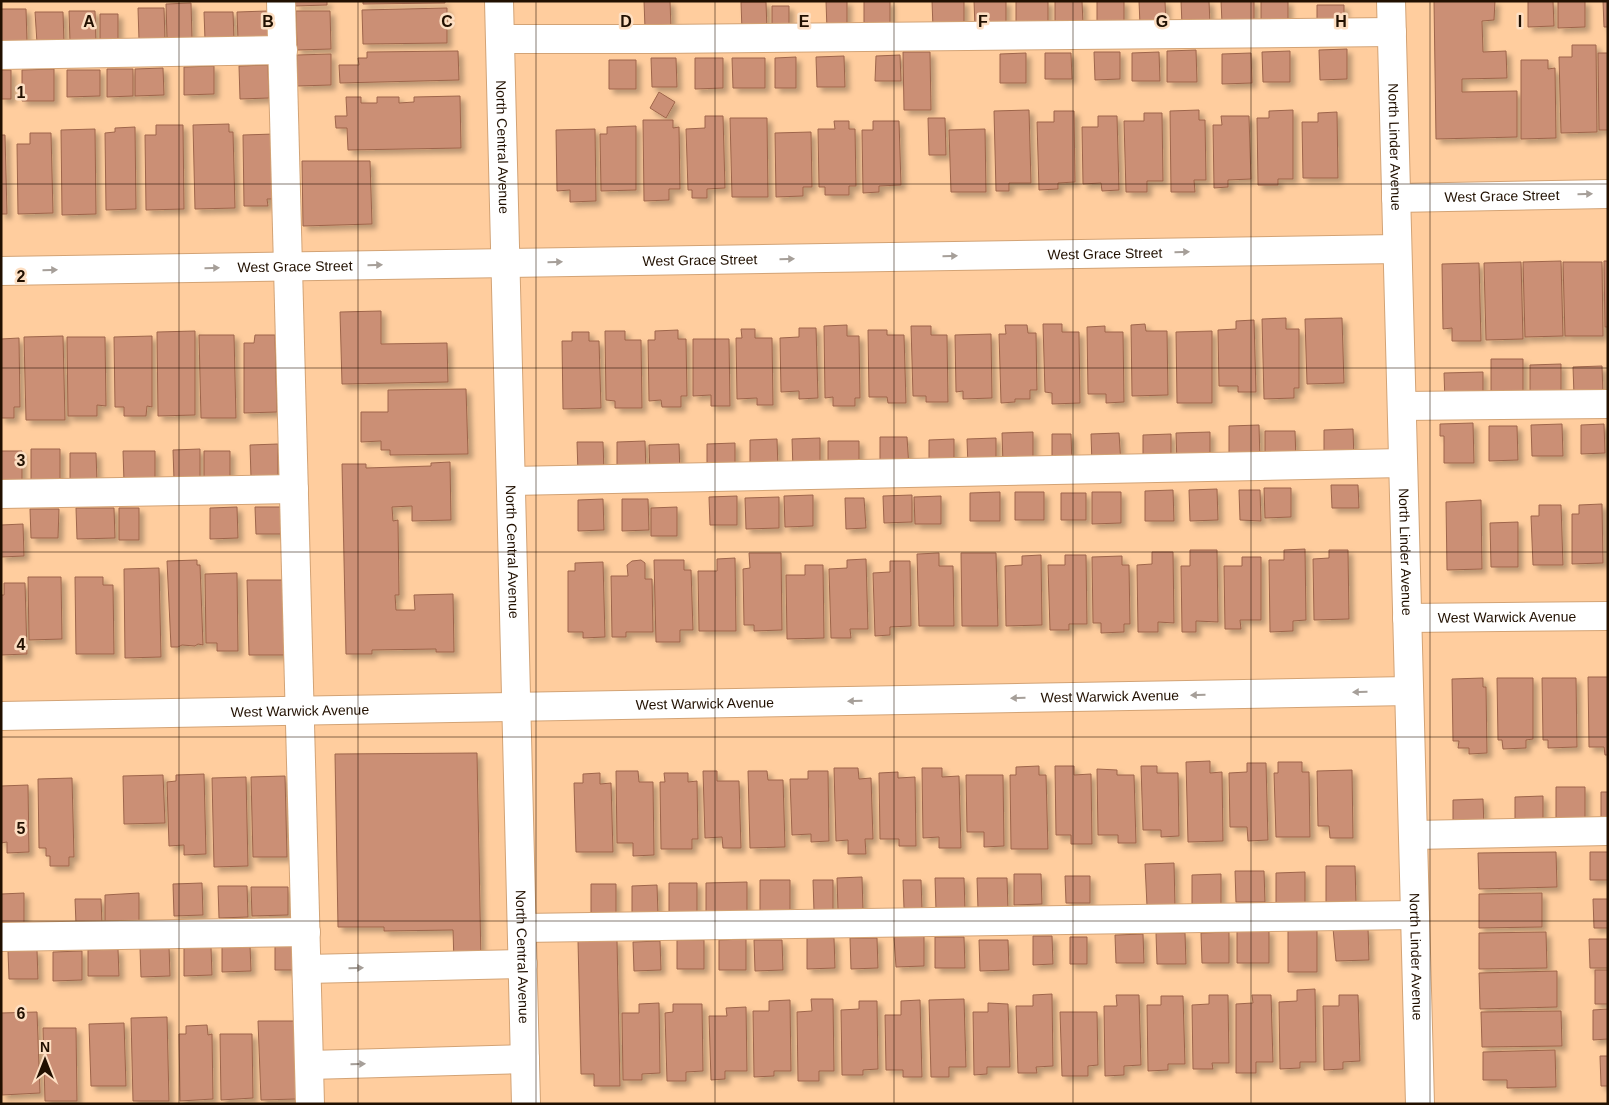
<svg xmlns="http://www.w3.org/2000/svg" width="1609" height="1105" viewBox="0 0 1609 1105" font-family="Arial,sans-serif">
<style>
.building{fill:#cb8f74;stroke:#9e654b;filter:url(#shadow)}
.lines{fill:none;stroke-linecap:round;stroke-linejoin:round}
.minor-casing{stroke:#d3a375;stroke-width:30}
.major-casing{stroke:#d3a375;stroke-width:30}
.minor{stroke:#fff;stroke-width:28}
.major{stroke:#fff;stroke-width:28}
.oneway{fill:#a69f99}
.grid{fill:none;stroke:#211001;stroke-width:1;stroke-opacity:0.55}
.labels{text-anchor:middle;dominant-baseline:central;stroke-width:5;stroke-linejoin:round;paint-order:stroke}
.street-label{font-size:14px;fill:#211001;stroke:#fddfc3}
.grid-label{font-size:16px;text-anchor:middle;font-weight:bold;fill:#211001;stroke:#fddfc3;stroke-width:5;stroke-linejoin:round;paint-order:stroke}
</style>
<defs>
<filter id="shadow"><feDropShadow dx="4.5" dy="4.5" stdDeviation="2.5" flood-color="#0004"/></filter>
</defs>
<rect width="100%" height="100%" fill="#ffcd9e"/>
<path class="building" d="M295 1H327V5L295 6Z
M363 1H445V3L363 4Z
M644 1H670L671 28H645Z
M826 1H847V29L827 30Z
M864 1H890V30H864Z
M932 1H964V28H933Z
M974 1H1006V27L975 28Z
M1016 1H1048V25H1016Z
M1055 1H1082L1083 23 1055 24Z
M1097 1H1124V23L1097 24Z
M1139 1H1165L1166 24 1140 25Z
M1181 1H1209L1210 24 1182 25Z
M1221 1H1254V23H1222Z
M1261 1H1288V23H1261Z
M1434 1H1495L1494 20 1482 21 1483 52 1506 51 1507 78 1462 79V92L1517 91V137L1436 139Z
M1528 1H1553L1554 26 1528 27Z
M1558 1H1585V27L1558 28Z
M1603 1H1608V27H1604Z
M741 2H766L767 30 742 31Z
M191 3 192 38H167L166 4Z
M1317 5H1344V24H1317Z
M772 6H789V32H772Z
M138 8H164L165 40H139Z
M447 8V43L363 44 362 10Z
M1 9H26L27 41H1Z
M69 11H95L96 42H70Z
M267 11 268 39 238 40 237 12Z
M296 11H330L331 49 297 50Z
M35 12H63L64 43H37Z
M204 12H233L234 39 205 40Z
M100 14H118V41H100Z
M1572 45H1596L1597 132 1561 133 1559 57H1572Z
M1347 49V79L1320 80 1319 50Z
M1196 50 1197 82H1167V51Z
M458 51 459 80 340 83 339 65H359L358 58H367V52Z
M1290 51V82H1263L1262 52Z
M903 52H930L931 110H904Z
M1094 52H1120V79L1095 80Z
M1159 52 1160 81H1132V53Z
M1026 53V83H1000V54Z
M1045 53H1071L1072 79H1045Z
M1251 53 1252 83 1222 84V54Z
M1598 53H1608V130H1599Z
M331 54V85L297 86V55Z
M900 55 901 81H875L876 56Z
M844 56 845 87H817L816 57Z
M796 57V88H775V58Z
M651 58H676L677 87H652Z
M695 58H723V88L695 89Z
M732 58H765V88H733Z
M609 60H636V89H609Z
M1521 60H1548V69L1555 68 1556 138 1521 139Z
M268 65 269 98 240 99 239 66Z
M214 66V94L184 95V67Z
M163 68 164 95 135 96V69Z
M54 69V101H22V70Z
M107 69H133V96L107 97Z
M1 70H11V99H1Z
M67 70H100V96L67 97Z
M659 92 675 102 666 118 650 108Z
M460 96 461 148 348 150 347 128H336L335 116H347L346 97H361V103H377V97H399V103L414 102V97Z
M1029 110 1031 183H1009V191H996L994 111Z
M1199 110V120H1205L1206 180H1194L1195 192H1171L1170 111Z
M1293 110V179H1278V185H1258L1257 118H1269V111Z
M1054 111H1074L1075 182 1058 183V189L1039 190 1037 122H1054Z
M1337 112 1338 178H1303L1302 122H1318V113Z
M1144 113H1162L1163 181H1147V192H1126L1124 121H1144Z
M705 116H723L725 188 707 189V198H692V190H688L686 129 705 128Z
M1098 116H1117L1119 190 1102 191 1101 183 1083 184 1082 127H1098Z
M1221 116H1249L1251 179 1228 180V187L1214 188 1213 125H1222Z
M730 118H767L768 197H732Z
M928 118H945L946 155H929Z
M643 120H673V128L679 127 680 189H669V200L644 201Z
M834 121H849V129H855L856 186H849V195H825V187H819L818 129H835Z
M873 121H899L901 185 879 186V192L863 193 862 130H873Z
M229 124V132H233L235 208 195 209 193 125Z
M156 125H183L184 209 146 210 145 135H156Z
M636 126V190L601 191 600 134H607V127Z
M135 127 136 209 106 210 105 133 115 132V128Z
M95 129 96 214 62 215 61 130Z
M595 129 596 201 570 202V190L557 191 556 130Z
M985 129 986 192H951L949 130Z
M811 132 812 187H803V196L776 197 775 133Z
M30 133H51L53 213 18 214 17 144H30Z
M274 134V199H267L268 206H244L243 135Z
M1 135H5L7 214H1Z
M302 161H370L372 224 303 226Z
M1561 261 1563 336 1525 337 1523 262Z
M1604 261H1608V327H1605Z
M1521 262 1523 339 1486 340 1484 263Z
M1563 262H1602L1603 336H1565Z
M1479 263 1481 341H1452V328L1443 329 1442 264Z
M381 311V344L447 343 448 382 342 384 340 312Z
M1286 318V329H1299V388H1294V398L1264 399 1262 319Z
M1342 318 1344 383 1307 384 1305 319Z
M1254 320 1256 392H1238V386H1219L1218 330 1236 329V321Z
M1043 324H1062V332H1079L1080 403 1052 404V393L1045 392Z
M1145 324 1146 331H1167L1168 395 1132 396 1131 325Z
M847 325V336H859L860 398H855V406H833V397L825 398 824 326Z
M1005 325H1027L1028 333H1036L1037 390H1030V399H1015V402L1001 403 999 334H1006Z
M911 326H931V335H947L948 402H926V396H913Z
M1105 326V332H1123L1124 402 1106 403V394H1088L1087 327Z
M799 328H816L818 398 799 399V391L781 392 780 338 799 337Z
M741 329H755V338H772L773 405H757V398L737 399 736 338H742Z
M678 330V339H686L687 396H681V407H662L661 400 649 401 648 340H655V331Z
M868 330H887V335H904L906 403H888L887 397H869Z
M195 331V415L158 416 157 332Z
M605 331H625V340H641L642 408H615V401L606 400Z
M1212 331V403H1177L1176 332Z
M572 332H589V341H599L601 408 563 409 562 341H572Z
M991 334 992 398 963 399V391L956 392 955 335Z
M199 335H234L236 418H201Z
M255 335H275L277 412 244 413V343H254Z
M63 336 65 420H26L24 337Z
M152 336V407L147 406 146 416H124V407H115L114 337Z
M67 337H105L106 406 97 405V416H68Z
M19 338 20 407H14V418H1V339Z
M693 339H729L730 406H711V395L693 396Z
M1491 359H1523V396H1491Z
M1561 364V396L1530 397V365Z
M1602 366 1603 395H1574L1573 367Z
M1483 372V402H1445L1444 373Z
M466 389 468 454 390 455V450H381V441L361 442V412H388V390Z
M1473 423 1474 463H1444V436H1440V424Z
M1562 424 1563 456H1532L1531 425Z
M1604 424 1605 453 1581 454V425Z
M1259 425 1260 460H1229V426Z
M1489 426H1517L1518 460 1489 461Z
M1353 429 1354 461H1324V430Z
M1265 431H1295L1296 461 1265 462Z
M1033 432V465H1003L1002 433Z
M1210 432V463L1177 464 1176 433Z
M1119 433 1121 465H1092L1091 434Z
M1052 434H1071L1072 465H1052Z
M1171 434V462H1143V435Z
M880 437H907L909 468H880Z
M820 438V469L793 470 792 439Z
M996 438V467H968L967 439Z
M777 439 778 469 750 470V440Z
M954 439V466L929 467V440Z
M645 441 646 473 617 474V442Z
M828 441H859V469L828 470Z
M577 442H603L604 472 578 473Z
M735 443V470L707 471V444Z
M278 444V478H251L250 445Z
M679 444 680 473 650 474 649 445Z
M31 449H60V482H31Z
M200 449V479L174 480 173 450Z
M1 451H22V483L1 484Z
M123 451H155V482H124Z
M204 451H230V479L204 480Z
M70 453H96L97 482H70Z
M450 462 451 520 412 521V506L392 507 393 521 398 520 399 595H395L396 610H415L414 595 453 594 454 652H436V649L372 650V654H346L342 464H366V468L431 466V463Z
M1331 485H1358L1359 508H1332Z
M1264 488H1291V517L1265 518Z
M1217 489 1218 520 1190 521 1189 490Z
M1173 490 1174 521H1145V491Z
M1239 490H1260L1261 521 1240 520Z
M1000 492V521H970V493Z
M1015 492H1044V520H1015Z
M1092 492H1121V523L1092 524Z
M1061 493H1086V520H1061Z
M813 495V526L785 527 784 496Z
M912 495V522L884 523 883 496Z
M737 496V525H710L709 497Z
M941 496V524H915L914 497Z
M779 497V528L746 529 745 498Z
M845 498H864L866 528 846 529Z
M603 499 604 530 578 531V500Z
M622 499H648L649 530 622 531Z
M1481 500 1482 569 1447 570 1446 502Z
M1602 504 1603 563 1572 564V514H1579V505Z
M1539 505H1561L1563 565H1533L1531 516H1539Z
M237 507 238 538 210 539V508Z
M255 507H281L282 534H256Z
M677 507V536H651V508Z
M76 508H114L115 538 77 539Z
M119 508H139V540H119Z
M30 509H59L58 538H31Z
M1518 522V567H1491L1490 523Z
M23 524 24 556 1 557V525Z
M1305 549 1306 620 1293 621V631L1270 632 1269 560H1284V550Z
M1190 550H1217L1218 622 1196 621V632H1182L1181 566H1190Z
M1329 550H1348L1349 619 1314 620 1313 559 1329 558Z
M1152 552H1173L1174 623 1158 622V632H1138L1137 565 1152 564Z
M749 553H781L782 630 754 631V625H744L743 569 750 568Z
M939 553V566H953L954 626H919L917 554Z
M961 553H996L998 626H962Z
M1041 555 1042 625 1006 626 1005 566 1022 565V556Z
M1065 555H1086L1087 624H1069V630H1050L1048 565H1065Z
M1122 556V565H1129L1130 624H1124V632L1101 633V623H1093L1092 557Z
M1242 557H1261V620H1240L1241 629H1225L1224 566H1242Z
M735 558 736 631H699L698 571H717V559Z
M866 559 868 629H850L851 638H831L829 569 847 568V560Z
M197 560V565H200L203 645 198 644 195 646 182 645 178 647H171L167 561Z
M641 560 645 563V579H652L653 632H626V637H612L611 576H628L627 565 632 561Z
M654 560H684V570H691L693 630H680V642H656Z
M890 561H910L911 626 890 627V635L875 636 873 573 890 572Z
M603 562 605 637 583 638V632H568V571H575V563Z
M805 565H823L824 638 787 639 786 575H805Z
M159 568 161 657 125 658 124 569Z
M237 573 238 651H217V643H206L205 574Z
M28 577H61L62 639 29 640Z
M75 577H103V585H113L114 654H76Z
M247 580H283L285 655H249Z
M4 583H25L27 654 1 655V595H4Z
M1588 677H1608V755H1605L1604 747H1589Z
M1483 678V687H1486L1487 753 1469 754V748H1458L1459 741H1453L1452 679Z
M1497 678H1533V739L1526 740V748L1503 749 1502 740H1498Z
M1542 678H1576L1577 747 1548 748V740H1543Z
M477 753 481 962 454 963 453 930 384 931V927H338L335 754Z
M1210 761V773L1222 772 1223 841 1188 842 1186 762Z
M1278 762H1302V772H1309L1310 837H1276L1274 773H1278Z
M1247 763H1266L1268 840 1248 841 1247 827H1230L1229 773 1247 772Z
M1039 766V775H1046L1048 849H1011L1010 775H1016V767Z
M1055 766H1074V775L1091 774 1092 844H1071V835H1056Z
M1141 766H1157V773H1178L1179 836 1161 837V830H1143Z
M834 768H858L859 779 871 778 873 839H865L866 854H848V840L836 841Z
M922 768H942V777L959 776 961 848H939V837L923 838Z
M1097 769 1117 770V775H1134L1136 843H1118V835H1098Z
M1352 770 1353 838H1330L1329 826H1318L1317 771Z
M616 771H638L639 782H653L654 855 633 856V843H617Z
M703 771H717V781H739L741 848H723L722 837 705 838Z
M748 771H767L768 780H783L785 847 750 848Z
M808 771H828L829 841 811 842V834L792 835 790 779H808Z
M898 772V778L915 777 916 846H899V839H880L879 773Z
M600 773V784L611 783 613 852H576L574 783H583V774Z
M664 773H688V782L697 781 698 839H692V849H661L660 782H665Z
M204 774 206 854 184 855V845L169 846 167 782 176 781V775Z
M163 775 165 823 124 824 123 776Z
M966 775H1003L1004 846 984 847V832H967Z
M285 776 287 857H253L251 777Z
M246 777 248 866 214 867 212 778Z
M72 778 74 857H69V866H50V856H46V848H39L38 779Z
M28 785 29 852 7 853V842L1 843V786Z
M1556 787H1585V821H1556Z
M1601 792H1608V824H1601Z
M1543 796V825L1515 826V797Z
M1483 799 1484 828H1453V800Z
M1556 852 1557 887 1479 889 1478 853Z
M1590 852H1608V880H1590Z
M1174 863 1175 906H1147L1145 864Z
M1326 866H1355L1356 902H1326Z
M1235 871H1264L1265 902H1236Z
M1305 872V903L1276 904V873Z
M1014 874H1041L1042 904 1014 905Z
M1221 874V904L1192 905V875Z
M1065 876H1090V903H1066Z
M862 877 863 910 838 911 837 878Z
M935 878H964L965 910H936Z
M977 878H1007L1008 909H978Z
M760 880H790V911L760 912Z
M813 880H833V910L814 911Z
M903 880H921L922 909 904 908Z
M747 882V912L706 913V883Z
M202 883 203 915 174 916 173 884Z
M669 883H697V914H669Z
M591 884H616V913H591Z
M657 885 658 914 632 915V886Z
M218 886H247L248 917 219 918Z
M251 887H288V915L252 916Z
M24 893V923H1V894Z
M139 893V922L105 923V895Z
M1542 893V927L1479 928V894Z
M75 899H101L102 924H76Z
M1593 899H1608V928H1594Z
M1333 928H1368L1369 960 1336 961Z
M1269 930V963H1237V931Z
M1288 930H1317V972H1288Z
M1229 932V963H1202L1201 933Z
M1546 932 1547 968 1479 969V933Z
M1156 933H1185L1186 964H1157Z
M1143 934 1144 963H1116L1115 935Z
M924 936V966L896 967 894 937Z
M1033 936H1052L1053 964 1033 965Z
M935 937H964L965 968H935Z
M1070 937H1087V964H1070Z
M807 938H834L835 968 807 969Z
M850 938H877L878 968 851 969Z
M746 939V970H719V940Z
M1589 939H1608V968H1590Z
M578 940H617L620 1086H594V1074H581Z
M677 940H704V969H677Z
M754 940H782L783 970 755 971Z
M979 940H1008L1009 970 980 971Z
M660 941 661 970 634 971 633 942Z
M250 945 251 971 222 972V946Z
M169 946 170 976 141 977 140 948Z
M275 946H292L293 970H275Z
M184 947H211L212 975 184 976Z
M118 949 119 976H88V950Z
M37 950 38 979H9L8 951Z
M82 951V980L53 981V952Z
M1595 970H1608V1004H1595Z
M1557 971V1007L1480 1009 1479 973Z
M1315 989 1316 1062H1300V1068L1280 1069 1279 1002 1297 1001V990Z
M1052 994 1053 1066 1036 1067 1037 1073H1018L1016 1006H1033V995Z
M1116 995H1139L1141 1065 1124 1066V1075L1105 1076 1104 1006H1117Z
M1209 995H1228L1229 1063H1212L1213 1069H1193L1192 1005 1209 1004Z
M1252 995H1271L1273 1062H1256V1073H1236V1004L1253 1003Z
M1339 995H1358L1360 1061 1343 1062V1069L1324 1070 1323 1006H1339Z
M1161 996H1183L1185 1064H1168V1070L1148 1071 1147 1005H1161Z
M811 999H833L834 1071H819V1081H798L797 1012 812 1011Z
M964 999 966 1067H949V1077H931L929 1000Z
M790 1000 791 1071H774V1076L754 1077 753 1011H769V1001Z
M920 1000 922 1077H903V1070H886L885 1015H901V1001Z
M859 1001H877L878 1069 863 1070V1075H842L841 1010 859 1009Z
M659 1003 660 1073 642 1074V1080H623L622 1013H639V1004Z
M988 1003 1008 1004 1010 1067H987V1074L974 1075 973 1012H988Z
M673 1004H702L703 1071 686 1072V1081H667L665 1013 673 1012Z
M746 1007 747 1071H725V1079L711 1080 709 1016H727L726 1008Z
M1608 1009V1039L1593 1040V1010Z
M1561 1011 1562 1046 1482 1047 1481 1012Z
M37 1012 40 1093 2 1095 1 1013Z
M1060 1012H1097L1098 1065 1088 1066V1076H1062Z
M167 1017 169 1101H133L131 1018Z
M258 1021H294L296 1099 261 1100Z
M124 1023 126 1086H91L89 1024Z
M207 1025 208 1035 212 1034 213 1099 180 1101 179 1034H186V1026Z
M43 1028H76L77 1101H45Z
M220 1034H252L253 1098 221 1100Z
M1555 1050 1556 1087 1507 1088V1080H1483V1052Z
M1600 1056H1608V1086H1601Z"/>
<g class="lines">
<defs>
<g id="minor">
<path d="M281 1 310 1104"/>
<path id="s1" d="M1391 1 1420 1104"/>
<path d="M500 39H658L1392 32"/>
<path d="M1 55 283 50"/>
<path id="s2" d="M1396 198 1608 194"/>
<path id="s3" d="M1 271 1397 249"/>
<path d="M1402 406 1608 404"/>
<path d="M511 481 1403 463"/>
<path d="M1 494 294 489"/>
<path id="s4" d="M1407 618 1608 616"/>
<path id="s5" d="M1 716 1409 691"/>
<path d="M1413 835 1608 831"/>
<path d="M522 928 1415 915"/>
<path d="M1 937 306 932"/>
<path d="M307 969 523 964"/>
<path d="M309 1065 525 1059"/>
</g>
<g id="major">
<path id="s6" d="M499 1 526 1104"/>
</g>
</defs>
<use href="#minor" class="minor-casing"/>
<use href="#major" class="major-casing"/>
<use href="#minor" class="minor"/>
<use href="#major" class="major"/>
</g>
<defs><path id="oneway-solid" d="M-6-.8H1V-3.2L6.5 0L1 3.2V.8H-6Z" transform="scale(1.25)"/></defs>
<g class="oneway">
<use href="#oneway-solid" transform="translate(1585 194) rotate(-1)"/>
<use href="#oneway-solid" transform="translate(1182 252) rotate(-1)"/>
<use href="#oneway-solid" transform="translate(950 256) rotate(-1)"/>
<use href="#oneway-solid" transform="translate(787 259) rotate(-1)"/>
<use href="#oneway-solid" transform="translate(555 262) rotate(-1)"/>
<use href="#oneway-solid" transform="translate(375 265) rotate(-1)"/>
<use href="#oneway-solid" transform="translate(212 268) rotate(-1)"/>
<use href="#oneway-solid" transform="translate(50 270) rotate(-1)"/>
<use href="#oneway-solid" transform="translate(1360 692) rotate(179)"/>
<use href="#oneway-solid" transform="translate(1198 695) rotate(179)"/>
<use href="#oneway-solid" transform="translate(1018 698) rotate(179)"/>
<use href="#oneway-solid" transform="translate(855 701) rotate(179)"/>
<use href="#oneway-solid" transform="translate(356 968) rotate(-1)"/>
<use href="#oneway-solid" transform="translate(358 1064) rotate(-1)"/>
</g>
<path class="grid" d="M179 1V1104M358 1V1104M536 1V1104M715 1V1104M894 1V1104M1073 1V1104M1251 1V1104M1430 1V1104M1 184H1608M1 368H1608M1 552H1608M1 737H1608M1 921H1608"/>
<g class="labels">
<g class="street-label">
<text stroke="none"><textPath href="#s6" startOffset="146">North Central Avenue</textPath></text>
<text stroke="none"><textPath href="#s1" startOffset="146">North Linder Avenue</textPath></text>
<text stroke="none"><textPath href="#s2" startOffset="106">West Grace Street</textPath></text>
<text stroke="none"><textPath href="#s3" startOffset="1104">West Grace Street</textPath></text>
<text stroke="none"><textPath href="#s3" startOffset="699">West Grace Street</textPath></text>
<text stroke="none"><textPath href="#s3" startOffset="294">West Grace Street</textPath></text>
<text stroke="none"><textPath href="#s6" startOffset="551">North Central Avenue</textPath></text>
<text stroke="none"><textPath href="#s1" startOffset="551">North Linder Avenue</textPath></text>
<text stroke="none"><textPath href="#s4" startOffset="100">West Warwick Avenue</textPath></text>
<text stroke="none"><textPath href="#s5" startOffset="1109">West Warwick Avenue</textPath></text>
<text stroke="none"><textPath href="#s5" startOffset="704">West Warwick Avenue</textPath></text>
<text stroke="none"><textPath href="#s5" startOffset="299">West Warwick Avenue</textPath></text>
<text stroke="none"><textPath href="#s6" startOffset="956">North Central Avenue</textPath></text>
<text stroke="none"><textPath href="#s1" startOffset="956">North Linder Avenue</textPath></text>
</g>
</g>
<g class="grid-label">
<text x="89" y="27">A</text>
<text x="268" y="27">B</text>
<text x="447" y="27">C</text>
<text x="626" y="27">D</text>
<text x="804" y="27">E</text>
<text x="983" y="27">F</text>
<text x="1162" y="27">G</text>
<text x="1341" y="27">H</text>
<text x="1520" y="27">I</text>
<text x="21" y="98">1</text>
<text x="21" y="282">2</text>
<text x="21" y="466">3</text>
<text x="21" y="650">4</text>
<text x="21" y="834">5</text>
<text x="21" y="1019">6</text>
</g>
<rect width="1609" height="1105" fill="none" stroke="#211001" stroke-width="5"/>
<g transform="translate(45 1060)" stroke="#fddfc3" stroke-width="4" paint-order="stroke">
<path d="M0-4L9 19L0 12L-9 19Z" fill="#211001"/>
<text y="-8" font-size="14" font-weight="bold" text-anchor="middle" fill="#211001">N</text>
</g>
</svg>
